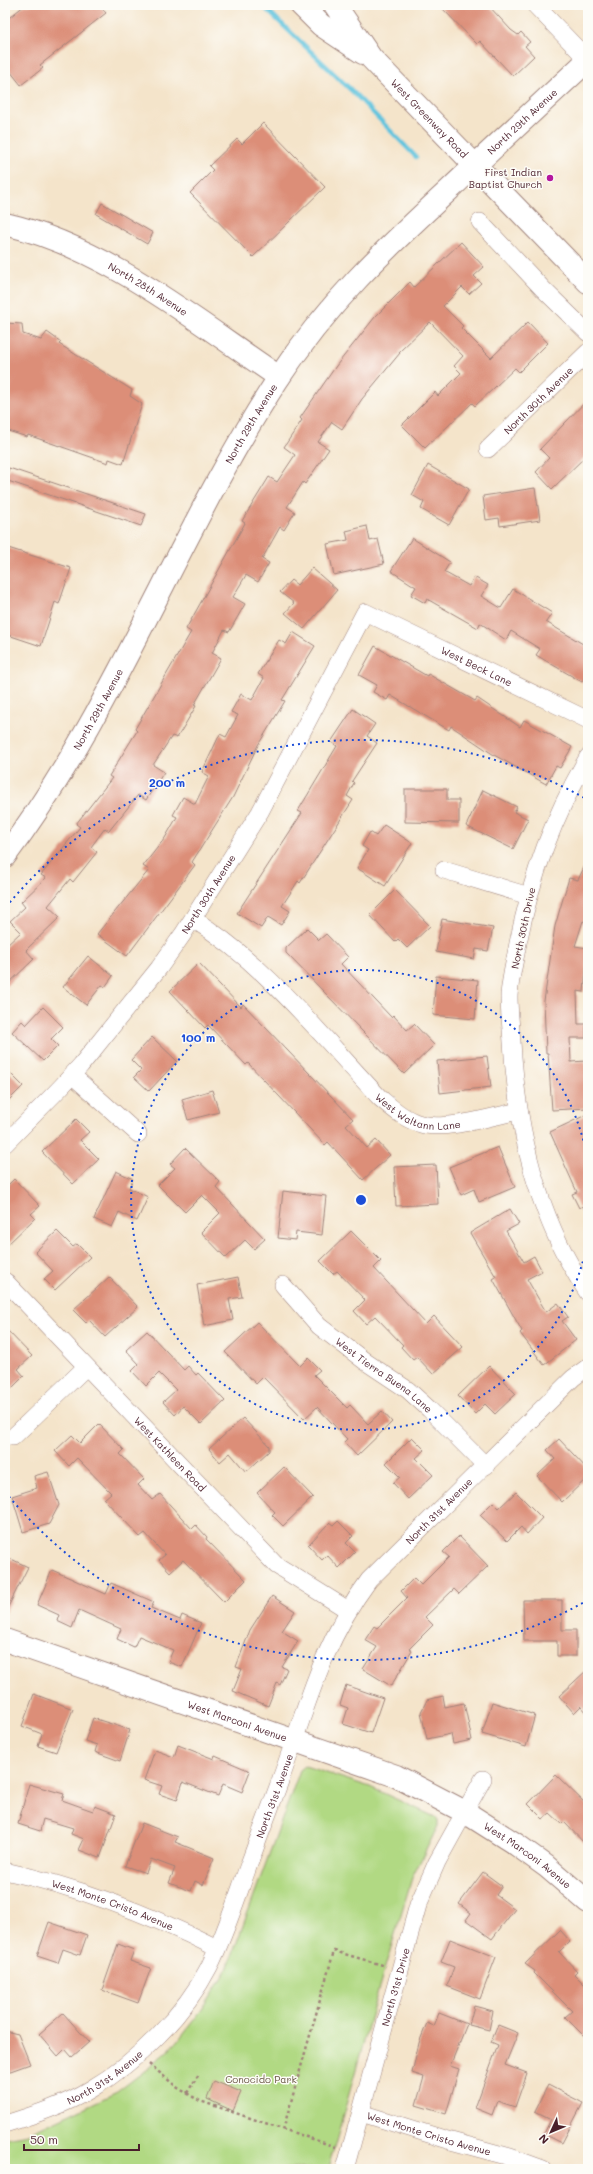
<svg xmlns="http://www.w3.org/2000/svg" width="593" height="2174" viewBox="0 0 593 2174" font-family="Mali,sans-serif">
<style>
.green{fill:#b1d983;stroke:#7e7c57}
.lines{fill:none;stroke-linecap:round;stroke-linejoin:round}
.stream{stroke:#60c4de;stroke-width:4.5}
.building{fill:#dc8e78}
.street-casing{stroke:#9f827a;stroke-width:18}
.secondary-casing{stroke:#9f827a;stroke-width:24}
.path{stroke:#9f827a;stroke-width:2.5;stroke-dasharray:3 3;stroke-linecap:butt}
.street{stroke:#fff;stroke-width:17}
.secondary{stroke:#fff;stroke-width:22}
.ring{fill:none;stroke:#1d4ed8;stroke-width:2;stroke-dasharray:2 4}
.poi-dot{fill:#b5179e;stroke:#fdfcf7;stroke-width:1.5}
.labels{text-anchor:middle;dominant-baseline:central;stroke-width:3;stroke-linejoin:round;paint-order:stroke}
.street-label{font-size:10px;fill:#4a1f2b;stroke:#fdfcf7}
.poi-label{font-size:10px;fill:#4a1f2b;stroke:#fdfcf7;text-anchor:end}
.park-label{font-size:10px;fill:#695745;stroke:#fdfcf7}
.centre{fill:#1d4ed8;stroke:#fdfcf7;stroke-width:2}
.ring-label{font-size:12px;text-anchor:middle;font-weight:bold;fill:#1d4ed8;stroke:#fdfcf7;stroke-width:3;stroke-linejoin:round;paint-order:stroke}
</style>
<rect width="100%" height="100%" fill="#fdfcf7"/>
<filter id="ink" filterUnits="userSpaceOnUse"><feTurbulence type="fractalNoise" baseFrequency=".025" numOctaves="2"/><feDisplacementMap in="SourceGraphic" scale="8" xChannelSelector="R" yChannelSelector="G"/><feConvolveMatrix kernelMatrix="1 2 1 2 8 2 1 2 1" color-interpolation-filters="sRGB"/></filter>
<filter id="wash" filterUnits="userSpaceOnUse"><feTurbulence type="fractalNoise" baseFrequency=".012" numOctaves="4" result="noise"/><feDisplacementMap in="SourceGraphic" scale="16" xChannelSelector="R" yChannelSelector="G"/><feGaussianBlur stdDeviation="0.9" result="paint"/><feColorMatrix in="noise" values="0 0 0 0 0 0 0 0 0 0 0 0 0 0 0 0 0 1.4 0 .05"/><feComposite in="paint" operator="in"/></filter>
<g filter="url(#wash)">
<rect width="100%" height="100%" fill="#f4e4ca"/>
<path class="green" d="M305 1766 370 1787 435 1817 438 1821V1826L412 1878 379 1987 328 2169H5V2138L28 2134 117 2092 151 2066 177 2042 203 2008 226 1972 300 1770Z"/>
<g class="lines">
<path class="stream" d="M262 5 351 90 416 157"/>
</g>
<g id="blocks">
<path class="building" d="M25 5H99L106 13 40 65 43 68 21 85 10 71 5 75V21Z
M439 5H488L511 30 518 35 521 32 530 42 525 46 534 56 513 76 480 41 477 44Z
M263 123 325 187 253 257 190 193 213 170 209 166 237 139 242 144Z
M102 203 153 233 147 244 96 214Z
M461 242 484 267 474 276 481 283 469 294 462 287 443 306 463 326 461 328 491 358 528 322 548 343 519 372 515 368 475 406 472 403 425 448 402 425 435 392 438 396 461 373 454 366 463 356 430 322 399 352 400 353 362 399 342 429 332 422 318 442 329 449 305 484 303 482 287 507 295 512 284 530 280 527 262 559 269 563 258 582 246 575 233 597 245 604 229 632 224 630 212 653 221 658 194 705 196 706 177 738 172 736 153 765 164 772 146 800 138 795 109 831 105 828 91 847 97 852 73 882 70 879 48 906 60 917 26 950 34 959 5 987V947L21 932 10 921 25 907 21 902 46 878 41 875 80 827 76 824 112 778 109 776 137 731 135 729 191 632 186 629 245 523 242 521 269 477 277 482 295 455 284 447 302 420 300 418 336 366 375 317 410 282 414 287Z
M5 323 22 324 23 334 41 340 47 332 61 342 59 344 132 390 130 396 142 404 123 464 109 459 108 463 28 435 27 437 5 430Z
M588 399V454L552 489 536 472 549 458 540 449Z
M428 465 469 489 449 525 421 509 424 502 412 495Z
M9 468 146 514 141 526 5 480Z
M535 488 540 520 500 526 499 518 486 520 483 496Z
M367 526 370 541 378 539 384 564 334 575 327 544 348 540 346 531Z
M412 538 450 562 444 572 469 586 474 577 488 585 481 596 501 608 513 589 552 613 546 622 588 647V672L582 682 536 655 540 649 511 631 506 640 480 623 478 628 427 599 425 603 411 595 416 587 391 571Z
M5 547 71 568 59 604 55 602 41 646 5 634Z
M312 568 337 590 304 629 285 613 294 603 280 592 291 580 297 585Z
M293 632 315 646 282 700 285 701 258 745 233 797 192 862 195 865 127 956 97 934 149 870 143 866 165 838 177 817 173 815 183 797 195 804 209 776 202 772 220 734 226 737 238 715 231 712 241 694 252 700 264 678 258 674 279 640 286 644Z
M375 646 427 676 428 674 475 701 477 698 520 727 524 720 572 747 560 768 556 766 546 784 494 755 451 726 449 730 390 695 387 700 373 692 377 685 359 675Z
M353 709 375 724 367 736 377 743 352 781 354 783 347 796 353 800 300 883 298 881 282 906 290 911 281 925 268 917 261 928 237 913 302 813 298 811 337 746 331 742Z
M405 789H447V800H459V823L405 822Z
M483 790 517 807 514 812 528 819 513 849 466 826Z
M384 825 412 843 385 886 357 868 368 850 362 846 370 832 376 836Z
M588 859V923L583 921 575 946 588 948 584 992 577 991 578 1024H586V1038H570L571 1062 586 1061 588 1108 552 1110 548 1053H546L544 1001 555 926 569 878 578 880Z
M395 890 430 926 407 948 398 939 395 942 370 915Z
M442 919 493 928 488 951 476 949 474 959 436 952Z
M307 928 319 940 326 934 348 957 341 964 391 1017 393 1015 407 1030 414 1024 434 1045 404 1074 286 953V948Z
M88 956 113 976 105 987 102 985 86 1005 63 987Z
M199 963 241 1007 243 1004 353 1119 346 1125 367 1148 376 1140 390 1155 363 1180 328 1142 325 1145 248 1063 246 1065 208 1025 205 1028 170 991Z
M436 976 478 980 475 1019 433 1015Z
M43 1007 63 1027 51 1039 58 1046 43 1061 12 1032 22 1021 26 1025Z
M152 1037 177 1061 149 1091 134 1077 141 1070 131 1060Z
M487 1056 491 1087 440 1093 437 1061Z
M5 1068 23 1086 5 1104Z
M212 1090 219 1112 188 1120 182 1099Z
M588 1114V1217L583 1206 579 1208 572 1194 577 1192 550 1132Z
M76 1119 89 1132 80 1140 99 1159 73 1184 42 1152Z
M498 1147 515 1187 479 1202 474 1189 461 1195 449 1167Z
M185 1148 220 1182 216 1187 265 1239 254 1249 245 1240 226 1258 201 1232 220 1213 202 1195 185 1212 158 1185 175 1168 170 1164Z
M436 1165 438 1204 396 1206 394 1167Z
M116 1171 133 1179 129 1188 148 1197 137 1221 119 1212 112 1227 94 1219Z
M14 1179 40 1206 31 1214 35 1218 5 1247V1188Z
M283 1191 326 1196 322 1235 296 1232 295 1240 278 1238Z
M510 1209 519 1224 506 1231 524 1262 534 1256 542 1271 527 1279 546 1312 558 1303 568 1317 562 1321 576 1340 544 1365 520 1333 522 1331 493 1279 496 1277 470 1233Z
M57 1231 73 1247 77 1244 90 1257 55 1290 44 1279 53 1271 35 1252Z
M351 1231 381 1261 374 1268 426 1324 434 1316 463 1347 433 1374 417 1357 413 1360 401 1347 403 1345 375 1316 366 1324 354 1311 365 1300 337 1271 333 1274 320 1261Z
M109 1277 138 1307 105 1337 89 1320 86 1323 73 1310Z
M238 1277 242 1297 229 1299 233 1320 204 1326 197 1285Z
M257 1322 300 1366 308 1358 320 1370 314 1375 347 1408 350 1405 368 1424 382 1411 392 1422 357 1456 344 1442 347 1439 317 1407 304 1419 263 1377 256 1384 225 1352Z
M5 1328 32 1356 18 1369 24 1376 5 1395Z
M147 1331 184 1370 188 1366 196 1375 198 1373 225 1401 201 1424 183 1406 175 1415 163 1402 176 1390 159 1373 146 1386 132 1371 139 1364 126 1350Z
M489 1366 516 1394 495 1414 485 1404 475 1414 458 1396Z
M243 1418 269 1446V1451L246 1472 230 1453 220 1462 209 1449Z
M99 1424 124 1450 120 1454 144 1479 138 1485 152 1500 160 1494 192 1529 196 1525 207 1537 206 1539 246 1580 224 1602 183 1560 170 1572 159 1560 165 1555 145 1533 140 1537 104 1499 111 1493 77 1458 69 1466 55 1451 72 1435 80 1443Z
M412 1437 425 1450 416 1458 433 1475 408 1499 393 1483 400 1477 386 1463Z
M559 1439 588 1470V1477L562 1502 537 1476 555 1459 547 1450Z
M284 1467 313 1497 283 1526 272 1515 275 1512 257 1493Z
M48 1472 59 1505 49 1524 23 1532 12 1496 37 1488 34 1476Z
M516 1492 542 1518 527 1534 521 1527 507 1541 480 1515 493 1502 499 1508Z
M338 1521 353 1536 346 1543 355 1552 339 1568 327 1555 322 1560 308 1545 330 1522 334 1525Z
M459 1536 488 1566 459 1594 454 1589 425 1617 433 1625 409 1649 412 1651 391 1686 363 1669 377 1647 365 1640 374 1626 377 1628 407 1598 401 1591 414 1578 421 1585 449 1557 443 1552Z
M5 1556 28 1567 5 1613Z
M52 1570 106 1594 111 1583 154 1602 151 1608 180 1620 182 1615 201 1623 182 1667 168 1662 173 1650 139 1636 134 1647 117 1639 121 1629 79 1610 72 1628 57 1621 59 1615 37 1605Z
M272 1596 295 1611 282 1631 298 1641 282 1667 287 1669 280 1685 277 1683 268 1706 233 1691 242 1669 236 1667 250 1630Z
M523 1600H562V1630H576V1656H557V1641H524Z
M588 1669V1714L581 1706 574 1713 559 1696Z
M346 1685 383 1698 371 1733 343 1724 348 1708 340 1705Z
M34 1694 73 1709 56 1752 38 1746 42 1734 22 1726Z
M443 1696 445 1707 464 1703 472 1740 453 1744 451 1734 427 1739 421 1712 427 1700Z
M492 1702 535 1715 526 1747 482 1734Z
M93 1718 130 1730 120 1761 95 1752 97 1745 85 1741Z
M178 1745 214 1759 215 1756 250 1771 242 1792 223 1784 218 1796 183 1782 177 1800 159 1794 162 1786 144 1780 155 1750 174 1757Z
M556 1775 588 1806V1847L564 1822 562 1824 550 1813 543 1819 528 1804Z
M29 1784 64 1794 62 1800 93 1811 95 1806 116 1814 100 1858 79 1850 84 1839 71 1834 73 1828 43 1819 40 1831 18 1824Z
M142 1823 178 1837 175 1842 214 1858 203 1885 195 1881 191 1891 169 1883 175 1868 151 1859 146 1873 125 1866Z
M483 1872 502 1886 496 1895 515 1909 492 1939 466 1920 471 1913 459 1904Z
M49 1922 87 1935 80 1955 63 1949 58 1963 37 1956Z
M560 1930 570 1941 559 1952 577 1971 574 1974 588 1988V2040L565 2017 572 2011 534 1973 535 1971 525 1964Z
M450 1939 496 1957 480 1999 447 1986 454 1967 441 1962Z
M118 1944 134 1950 130 1961 151 1968 138 2003 102 1990Z
M474 2006 493 2011 489 2030 469 2025Z
M63 2013 89 2042 72 2057 65 2049 58 2056 39 2034Z
M439 2013 467 2024 450 2066 459 2069 446 2114 416 2105 424 2077 412 2073 419 2043 427 2023 434 2026Z
M498 2025 518 2033 505 2065 527 2073 515 2107 497 2101 492 2115 475 2108 498 2045 491 2042Z
M5 2031 18 2034 30 2064 5 2073Z
M214 2081 241 2092 233 2111 207 2099Z
M548 2085 583 2103 562 2143 544 2134 551 2119 535 2111Z"/>
</g>
</g>
<g filter="url(#ink)">
<use href="#blocks" fill-opacity="0" stroke="#9f827a" stroke-width="1"/>
<g class="lines">
<defs>
<g id="street">
<path d="M535 5 588 60"/>
<path d="M480 222 543 289 588 333"/>
<path id="s1" d="M488 449 588 352"/>
<path d="M588 757C553 818 532 874 518 943 515 960 510 979 509 996 509 1011 511 1027 512 1042 517 1129 538 1220 588 1293"/>
<path d="M444 870 529 896"/>
<path id="s2" d="M193 919C266 964 321 1036 380 1098 392 1108 405 1120 421 1124 445 1131 494 1116 519 1111"/>
<path d="M72 1075 138 1134"/>
<path id="s3" d="M5 1144 61 1087 81 1065 159 968 183 934 260 812 365 612 588 720"/>
<path id="s4" d="M5 1281 276 1565 348 1610"/>
<path id="s5" d="M283 1285 319 1326 366 1362 408 1390 429 1409 486 1466"/>
<path d="M13 1437 86 1367"/>
<path id="s6" d="M5 1871C79 1887 149 1914 217 1948"/>
<path id="s7" d="M361 2113 451 2141 510 2157 543 2169"/>
<path id="s8" d="M5 2124C34 2115 65 2105 91 2089 137 2062 185 2014 209 1967 225 1935 236 1900 248 1867 263 1826 279 1786 293 1744 313 1684 331 1631 369 1580L573 1378 588 1367"/>
<path id="s9" d="M345 2169 418 1905 437 1862 483 1779"/>
</g>
<g id="secondary">
<path d="M301 5 321 25 363 53"/>
<path id="s10" d="M335 5 371 58 588 282"/>
<path id="s11" d="M5 224C106 247 194 320 279 377"/>
<path id="s12" d="M5 856C116 709 178 532 278 379 327 304 384 250 449 190 495 146 542 103 588 60"/>
<path id="s13" d="M5 1640 396 1776 465 1812 517 1845 546 1866 588 1902"/>
</g>
</defs>
<use href="#street" class="street-casing"/>
<use href="#secondary" class="secondary-casing"/>
<path class="path" d="M149 2064 178 2088 200 2101 336 2147
M187 2093 199 2074
M283 2130 334 1951 386 1966"/>
<use href="#street" class="street"/>
<use href="#secondary" class="secondary"/>
</g>
</g>
<g class="ring">
<path d="M588 1238A230 230 0 1 1 588 1162"/>
<path d="M588 1600A460 460 0 0 1 6 1493M6 907A460 460 0 0 1 588 800"/>
</g>
<circle class="poi-dot" cx="550" cy="178" r="4"/>
<g class="labels">
<g class="street-label">
<text stroke="none"><textPath href="#s10" startOffset="148">West Greenway Road</textPath></text>
<text stroke="none"><textPath href="#s12" startOffset="906">North 29th Avenue</textPath></text>
<text stroke="none"><textPath href="#s11" startOffset="158">North 28th Avenue</textPath></text>
<text stroke="none"><textPath href="#s1" startOffset="70">North 30th Avenue</textPath></text>
<text stroke="none"><textPath href="#s12" startOffset="498">North 29th Avenue</textPath></text>
<text stroke="none"><textPath href="#s3" startOffset="770">West Beck Lane</textPath></text>
<text stroke="none"><textPath href="#s12" startOffset="174">North 29th Avenue</textPath></text>
<text stroke="none"><textPath href="#s3" startOffset="323">North 30th Avenue</textPath></text>
<text transform="translate(523 928) rotate(-78)">North 30th Drive</text>
<text stroke="none"><textPath href="#s2" startOffset="302">West Waltann Lane</textPath></text>
<text stroke="none"><textPath href="#s5" startOffset="136">West Tierra Buena Lane</textPath></text>
<text stroke="none"><textPath href="#s4" startOffset="239">West Kathleen Road</textPath></text>
<text stroke="none"><textPath href="#s8" startOffset="783">North 31st Avenue</textPath></text>
<text stroke="none"><textPath href="#s13" startOffset="246">West Marconi Avenue</textPath></text>
<text stroke="none"><textPath href="#s8" startOffset="448">North 31st Avenue</textPath></text>
<text stroke="none"><textPath href="#s13" startOffset="568">West Marconi Avenue</textPath></text>
<text stroke="none"><textPath href="#s6" startOffset="113">West Monte Cristo Avenue</textPath></text>
<text stroke="none"><textPath href="#s9" startOffset="189">North 31st Drive</textPath></text>
<text stroke="none"><textPath href="#s8" startOffset="111">North 31st Avenue</textPath></text>
<text stroke="none"><textPath href="#s7" startOffset="71">West Monte Cristo Avenue</textPath></text>
</g>
<g class="poi-label">
<text x="542" y="172">First Indian<tspan x="542" dy="12">Baptist Church</tspan></text>
</g>
<g class="park-label">
<text x="261" y="2079">Conocido Park</text>
</g>
</g>
<circle cx="361" cy="1200" r="6" class="centre"/>
<g class="ring-label">
<text x="167" y="787">200 m</text>
<text x="198" y="1042">100 m</text>
</g>
<rect width="593" height="2174" fill="none" stroke="#fdfcf7" stroke-width="20"/>
<g transform="translate(551 2132) rotate(226)" stroke="#fdfcf7" stroke-width="3" paint-order="stroke">
<path d="M0-3L7 15L0 10L-7 15Z" fill="#4a1f2b"/>
<text y="-6" font-size="11" font-weight="bold" text-anchor="middle" fill="#4a1f2b">N</text>
</g>
<path d="M24 2144v6h115v-6" fill="none" stroke="#4a1f2b" stroke-width="2"/>
<text x="30" y="2144" font-size="12" fill="#4a1f2b" stroke="#fdfcf7" stroke-width="3" paint-order="stroke">50 m</text>
</svg>
